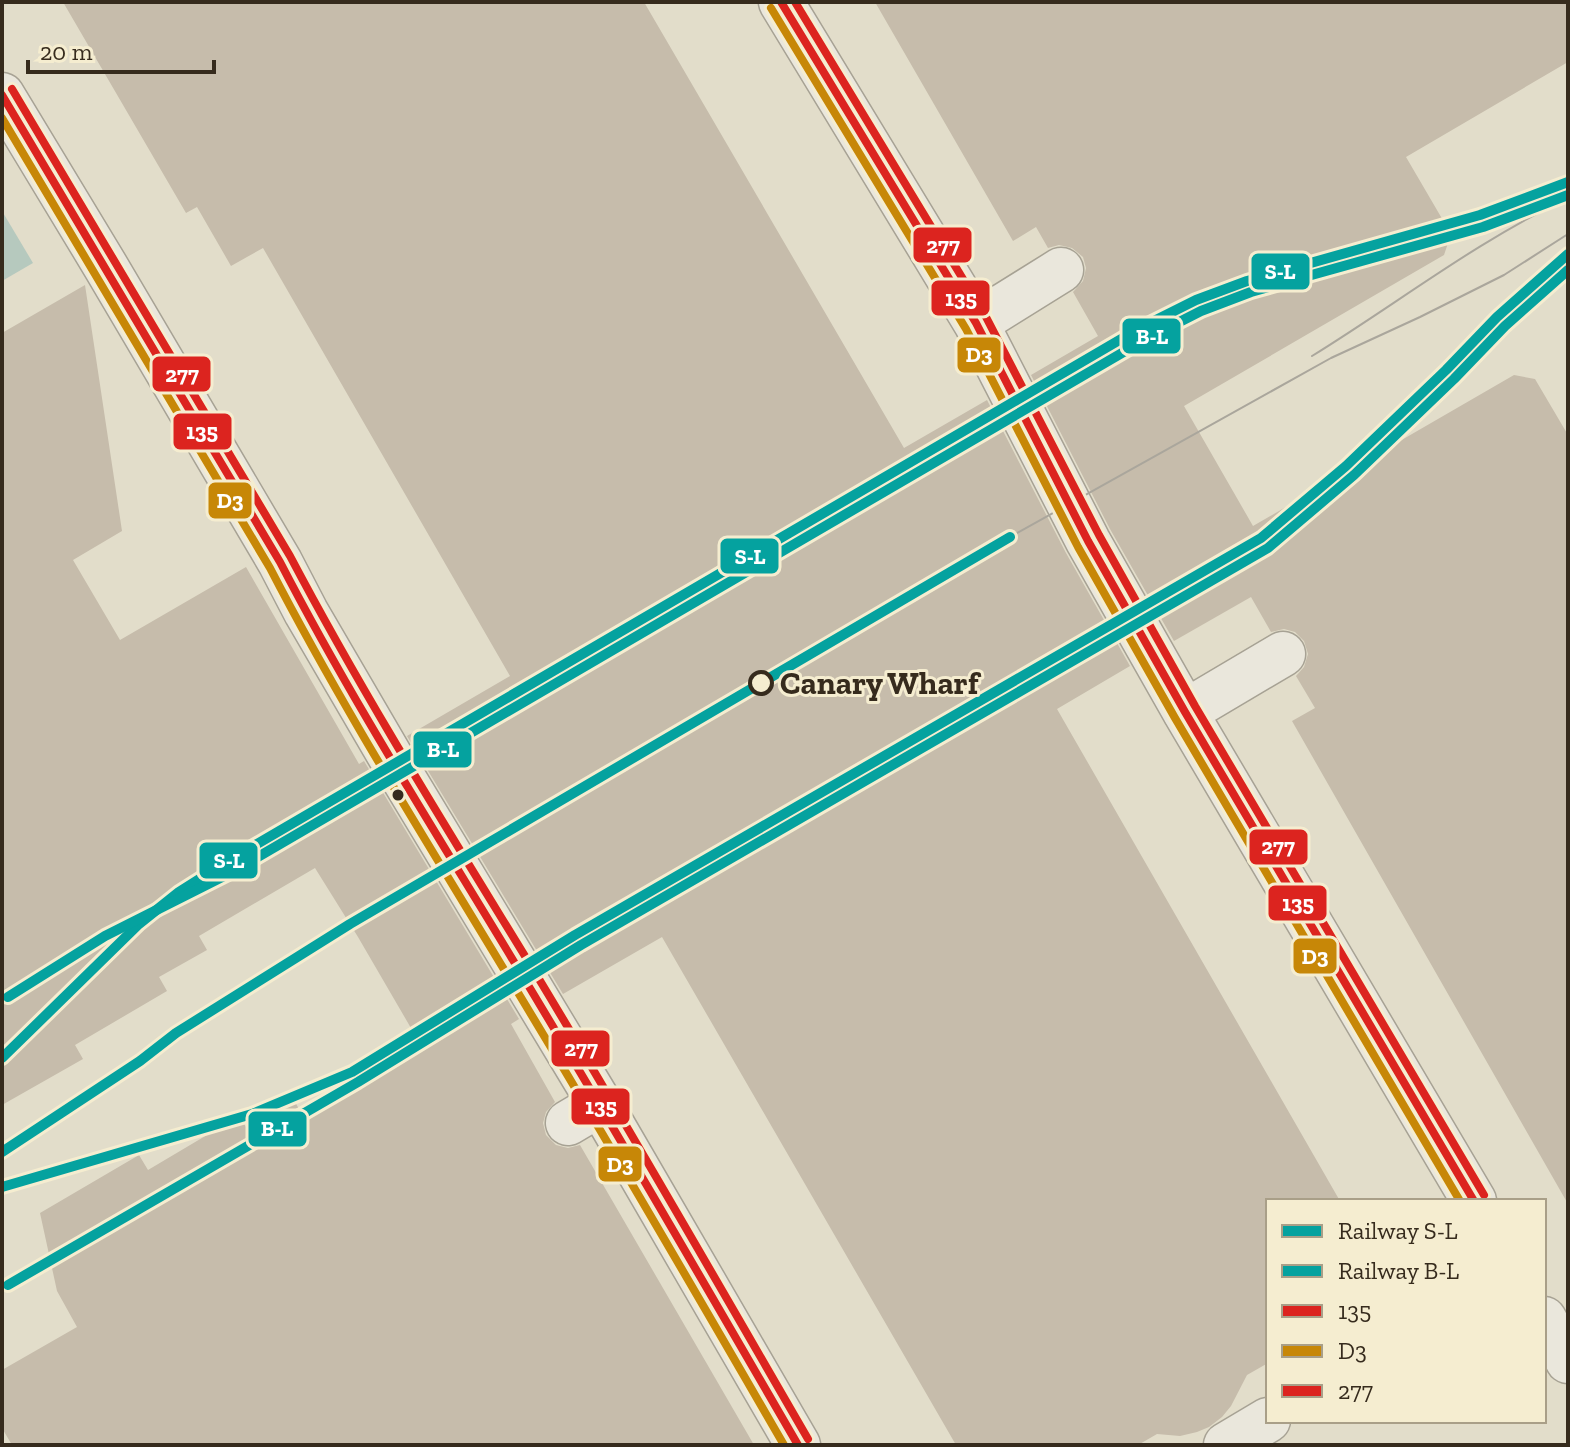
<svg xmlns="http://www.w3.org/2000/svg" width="1570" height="1447" viewBox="0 0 1570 1447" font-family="'Zilla Slab',serif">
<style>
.water{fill:#b6c9be}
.pier{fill:#e2ddca}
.building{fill:#c6bcab}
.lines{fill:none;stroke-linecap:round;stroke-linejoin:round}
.minor-casing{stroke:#a7a294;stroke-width:47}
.minor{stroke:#eae7dc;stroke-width:44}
.tram{stroke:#aaa69c;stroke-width:2}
.bus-1-casing{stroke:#f5edd0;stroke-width:14}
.bus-2-casing{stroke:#f5edd0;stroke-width:14}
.bus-3-casing{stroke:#f5edd0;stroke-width:14}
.bus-1{stroke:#dc241f;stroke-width:8}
.bus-2{stroke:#c78707;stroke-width:8}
.bus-3{stroke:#dc241f;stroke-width:8}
.rail-1-casing{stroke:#f5edd0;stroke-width:16}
.rail-2-casing{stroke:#f5edd0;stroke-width:16}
.rail-1{stroke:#05a29f;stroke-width:10}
.rail-2{stroke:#05a29f;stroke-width:10}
.stop-dot{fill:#f5edd0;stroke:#362b1d;stroke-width:4}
.bus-dot{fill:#362b1d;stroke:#f5edd0;stroke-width:3}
.labels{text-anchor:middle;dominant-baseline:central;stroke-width:6;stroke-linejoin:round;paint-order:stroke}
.stop-label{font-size:32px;font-weight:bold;fill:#362b1d;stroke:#f5edd0;text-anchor:start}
.line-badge{stroke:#f5edd0;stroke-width:3}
.badge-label{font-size:22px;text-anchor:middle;font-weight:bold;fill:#fff}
</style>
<rect width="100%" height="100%" fill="#e2ddca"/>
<path class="water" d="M2 211 33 263 2 281Z"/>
<path class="pier" d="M1568 168V252L1565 250 1537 202Z"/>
<path class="building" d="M63 2H644L904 448 987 400 1066 553 1130 666 1057 709 1340 1201H1268V1363L1247 1375 1231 1406 1222 1417 1209 1427 1197 1432 1180 1436 1157 1434 1138 1445H956L662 937 563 994 407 736 510 676 263 248 231 266 197 207 186 213Z
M875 2H1568V62L1406 157 1451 234 1444 255 1184 406 1253 526 1514 375 1535 379 1568 435V1204L1292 721 1315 708 1296 676 1304 667 1308 654 1304 641 1295 632 1284 629 1271 632 1251 597 1174 641 1110 529 1031 375 1098 336 1073 292 1083 281 1086 268 1083 257 1072 248 1059 245 1048 248 1036 227 1013 241Z
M85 285 122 531 73 560 120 640 246 567 359 764 364 761 519 1019 511 1024 555 1102 546 1112 543 1123 546 1135 556 1145 568 1148 580 1145 754 1445H12L2 1428V1370L77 1327 57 1291 40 1213 139 1155 148 1170 239 1116 248 1130 295 1102 303 1116 422 1047 358 937 315 868 199 936 207 950 159 977 167 991 75 1045 83 1059 2 1105V333Z"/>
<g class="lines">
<defs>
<path id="minor" d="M781 2 976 323 1088 541 1185 712 1474 1201
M2 95 106 267 280 562 306 612 393 761 600 1104 798 1445
M976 323 1061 270
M1185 712 1283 654
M568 1123 600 1104
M1544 1319 1568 1361
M1226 1445 1268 1420"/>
</defs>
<use href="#minor" class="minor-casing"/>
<use href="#minor" class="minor"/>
<path class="tram" d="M1312 356C1398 303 1477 241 1568 198
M1010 537 1331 358 1420 317 1504 275 1568 234"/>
<defs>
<path id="bus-1" d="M781 2 976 323 1088 541 1185 712 1474 1201
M2 95 280 562C354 705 442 842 525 980 618 1134 708 1290 798 1445"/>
<path id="bus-2" d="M771 8 966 329 1078 547 1175 718 1460 1201
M2 118 270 568C344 711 431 848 514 986 606 1138 695 1291 784 1445"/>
<path id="bus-3" d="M795 2 986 317 1099 535 1195 706 1484 1195
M12 89 290 556C367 702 456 843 542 984 633 1135 720 1287 808 1439"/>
</defs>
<use href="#bus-1" class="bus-1-casing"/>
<use href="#bus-2" class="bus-2-casing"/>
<use href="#bus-3" class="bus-3-casing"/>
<use href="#bus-1" class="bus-1"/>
<use href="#bus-2" class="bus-2"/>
<use href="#bus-3" class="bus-3"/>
<defs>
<path id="rail-1" d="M2 1058 139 924 179 892 228 861 1140 328 1196 300 1247 281 1480 215 1568 182
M2 1152 140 1061 176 1033 350 924 1010 537
M2 1187 252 1114 352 1072 575 935 1261 538 1346 466 1446 370 1497 317 1568 254"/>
<path id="rail-2" d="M8 997 105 936 234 871 1146 339 1201 311 1251 292 1483 227 1568 195
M8 1285 358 1082 581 945 1268 548 1354 475 1454 379 1505 326 1568 270"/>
</defs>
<use href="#rail-1" class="rail-1-casing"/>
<use href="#rail-2" class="rail-2-casing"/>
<use href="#rail-1" class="rail-1"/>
<use href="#rail-2" class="rail-2"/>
</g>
<circle class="stop-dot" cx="761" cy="683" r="11"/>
<circle class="bus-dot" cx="398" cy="795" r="7"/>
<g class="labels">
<g class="stop-label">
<text x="780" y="683">Canary Wharf</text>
</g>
</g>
<g class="line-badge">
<rect x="912" y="226" width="61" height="38" rx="8" fill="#dc241f"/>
<rect x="1250" y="252" width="61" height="39" rx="8" fill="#05a29f"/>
<rect x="930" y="279" width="61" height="38" rx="8" fill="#dc241f"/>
<rect x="1121" y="317" width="61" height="38" rx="8" fill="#05a29f"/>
<rect x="956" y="336" width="46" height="38" rx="8" fill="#c78707"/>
<rect x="151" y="355" width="61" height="38" rx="8" fill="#dc241f"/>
<rect x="172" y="412" width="61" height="39" rx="8" fill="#dc241f"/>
<rect x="207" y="481" width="46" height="39" rx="8" fill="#c78707"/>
<rect x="719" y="537" width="61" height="38" rx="8" fill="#05a29f"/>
<rect x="412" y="730" width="61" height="39" rx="8" fill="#05a29f"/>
<rect x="1248" y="828" width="61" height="38" rx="8" fill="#dc241f"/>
<rect x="198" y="841" width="61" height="39" rx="8" fill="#05a29f"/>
<rect x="1267" y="884" width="61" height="38" rx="8" fill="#dc241f"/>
<rect x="1292" y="937" width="46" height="38" rx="8" fill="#c78707"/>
<rect x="550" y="1029" width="61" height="39" rx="8" fill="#dc241f"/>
<rect x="570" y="1087" width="61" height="39" rx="8" fill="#dc241f"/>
<rect x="247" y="1110" width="61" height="38" rx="8" fill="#05a29f"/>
<rect x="597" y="1145" width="46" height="38" rx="8" fill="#c78707"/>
</g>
<g class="badge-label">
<text x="943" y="253">277</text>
<text x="1280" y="279">S-L</text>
<text x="961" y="306">135</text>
<text x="1152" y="344">B-L</text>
<text x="979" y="362">D3</text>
<text x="182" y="382">277</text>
<text x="202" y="439">135</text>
<text x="230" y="508">D3</text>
<text x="750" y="564">S-L</text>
<text x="443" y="757">B-L</text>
<text x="1278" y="854">277</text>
<text x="229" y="868">S-L</text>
<text x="1298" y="911">135</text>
<text x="1315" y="964">D3</text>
<text x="581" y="1056">277</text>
<text x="601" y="1114">135</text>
<text x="277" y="1136">B-L</text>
<text x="620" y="1172">D3</text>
</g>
<rect width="1570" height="1447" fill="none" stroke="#362b1d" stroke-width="8"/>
<rect x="1266" y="1199" width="280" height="224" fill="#f5edd0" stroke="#a99f88" stroke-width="2"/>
<rect x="1282" y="1225" width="40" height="12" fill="#05a29f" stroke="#a99f88" stroke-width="2"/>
<text x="1338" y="1239" font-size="24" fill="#362b1d">Railway S-L</text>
<rect x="1282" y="1265" width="40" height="12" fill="#05a29f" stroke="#a99f88" stroke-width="2"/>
<text x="1338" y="1279" font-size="24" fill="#362b1d">Railway B-L</text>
<rect x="1282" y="1305" width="40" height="12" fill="#dc241f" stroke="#a99f88" stroke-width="2"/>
<text x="1338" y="1319" font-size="24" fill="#362b1d">135</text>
<rect x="1282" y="1345" width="40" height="12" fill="#c78707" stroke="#a99f88" stroke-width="2"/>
<text x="1338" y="1359" font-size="24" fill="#362b1d">D3</text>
<rect x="1282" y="1385" width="40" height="12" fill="#dc241f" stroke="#a99f88" stroke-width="2"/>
<text x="1338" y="1399" font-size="24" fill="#362b1d">277</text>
<path d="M28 60v12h186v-12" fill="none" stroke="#362b1d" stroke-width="4"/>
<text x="40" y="60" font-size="24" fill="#362b1d" stroke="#f5edd0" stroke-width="6" paint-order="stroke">20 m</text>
</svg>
